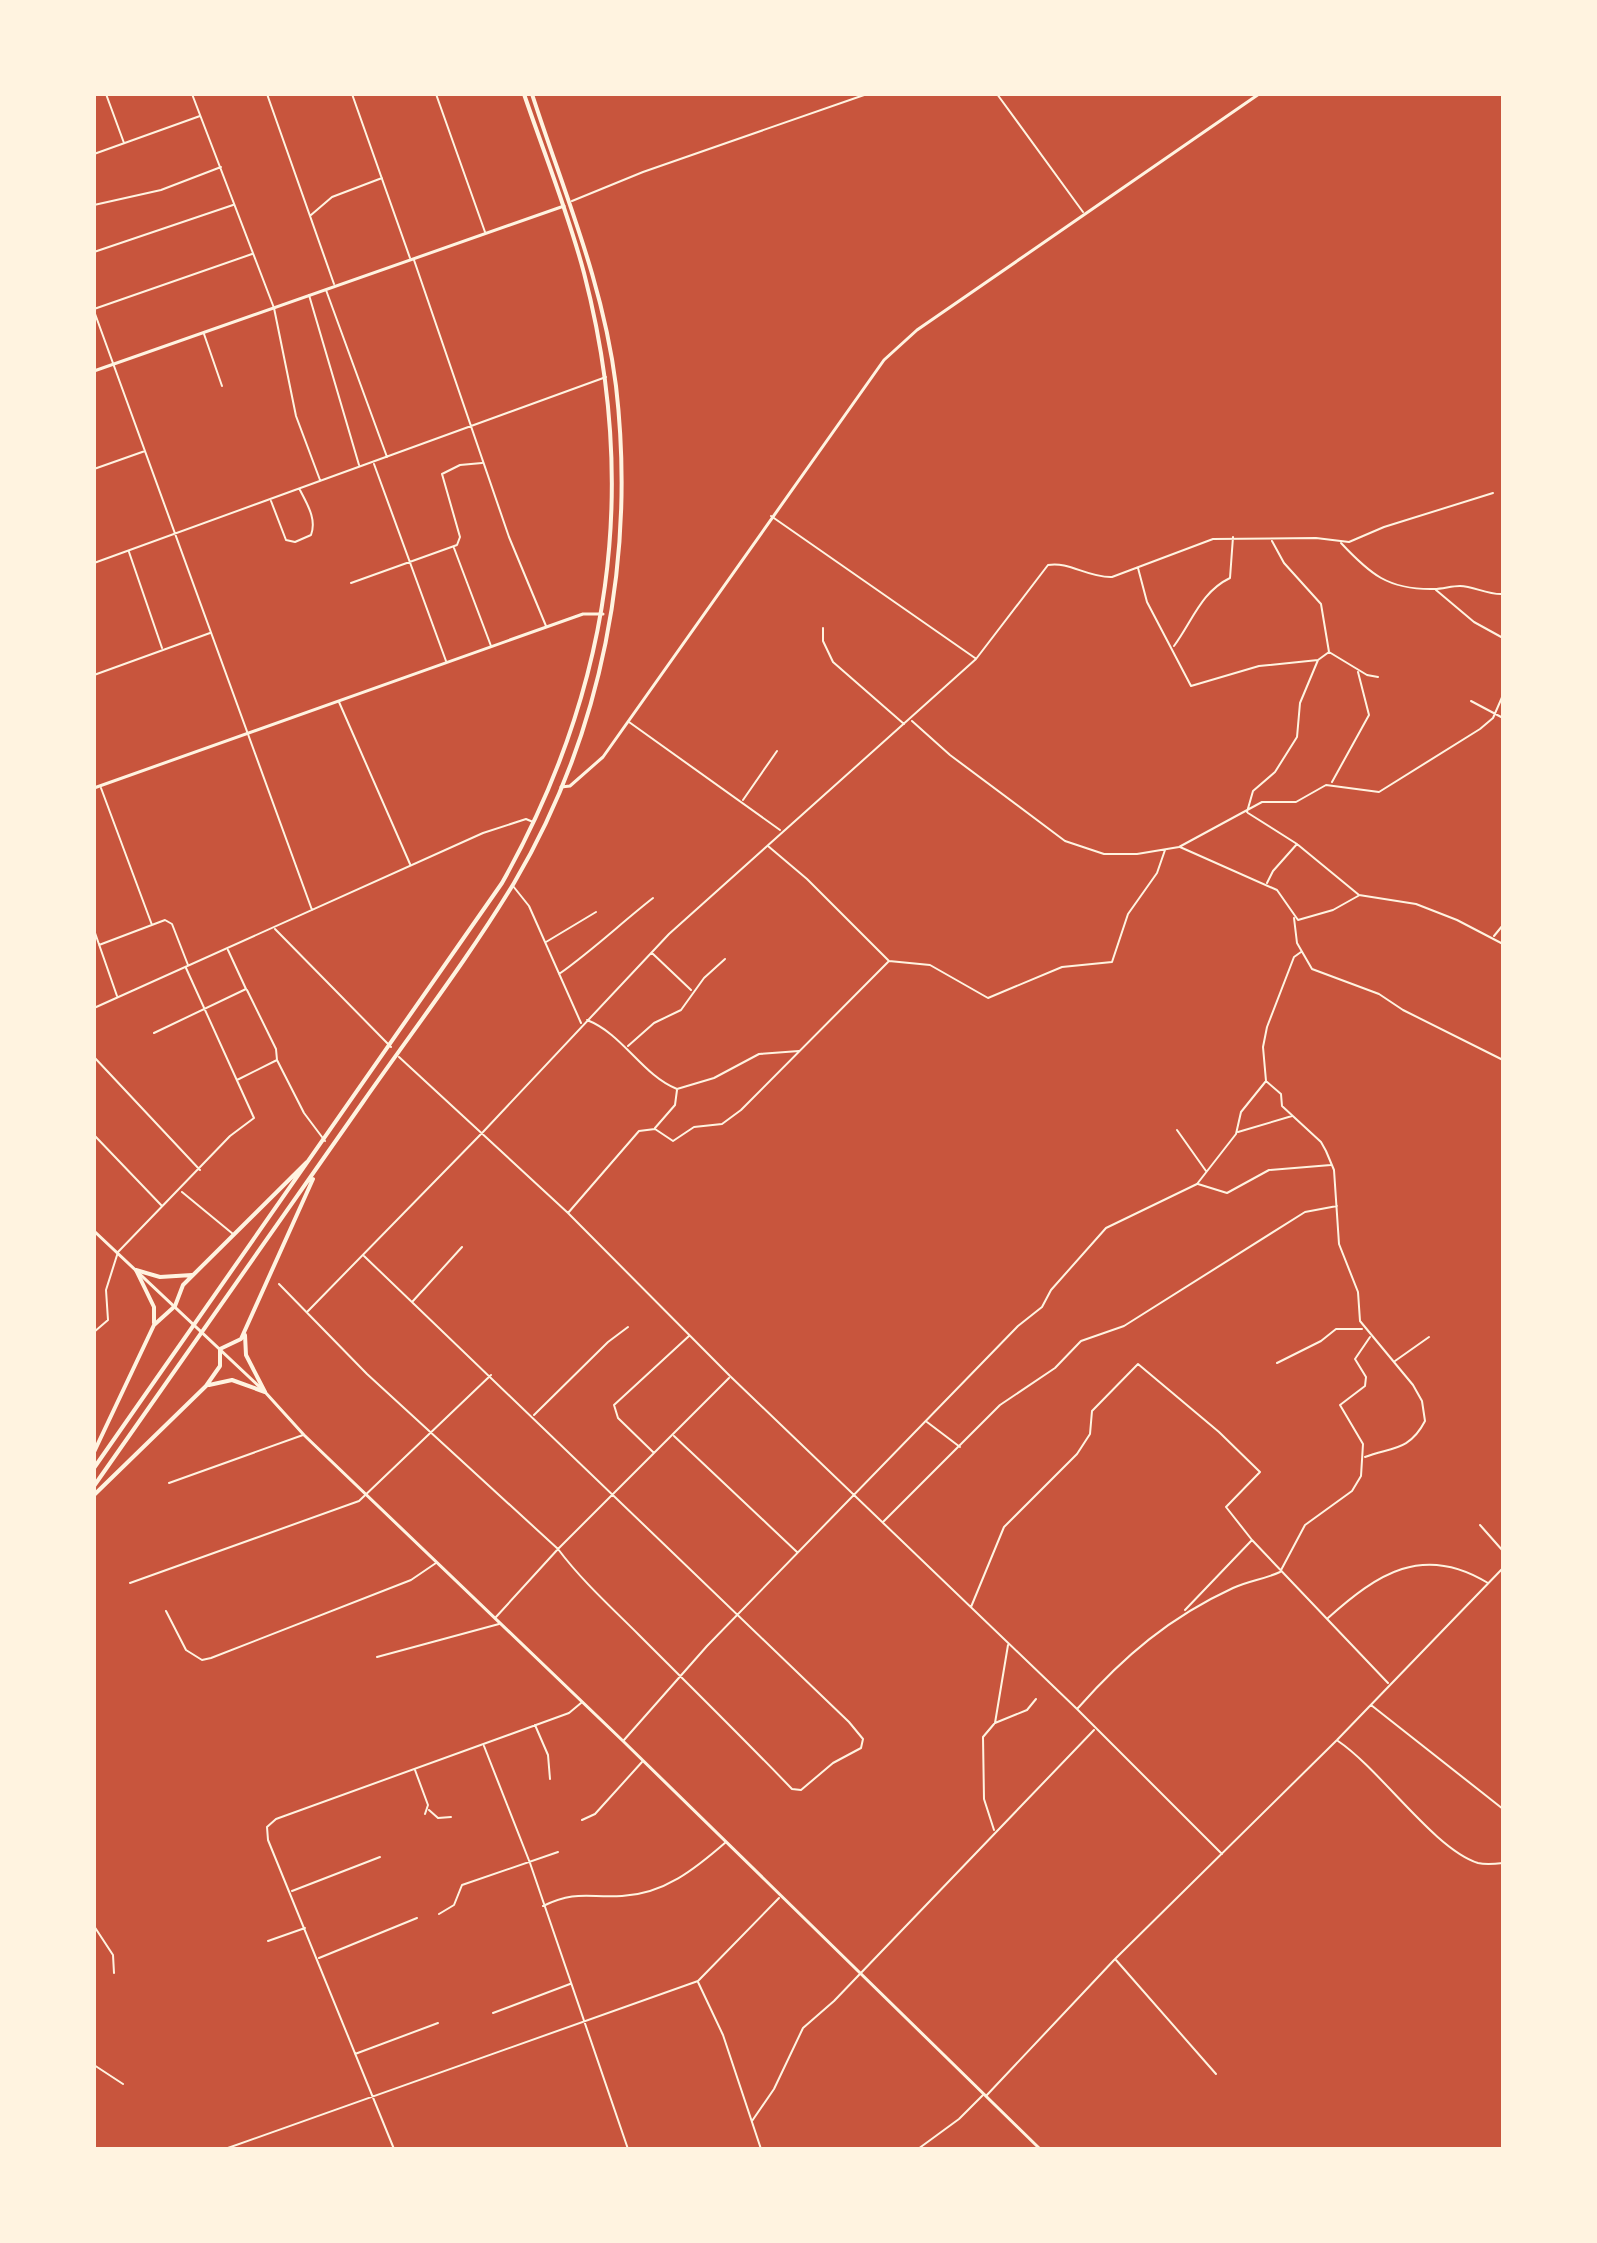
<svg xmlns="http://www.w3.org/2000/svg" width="1597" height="2243" viewBox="0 0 1597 2243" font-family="'Source Serif 4',serif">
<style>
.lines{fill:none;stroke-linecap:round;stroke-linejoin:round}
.minor{stroke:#fff3e0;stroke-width:2}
.tertiary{stroke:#fff3e0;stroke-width:3}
.secondary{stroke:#fff3e0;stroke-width:3}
.trunk{stroke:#fff3e0;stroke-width:4}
</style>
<rect width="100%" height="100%" fill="#c8553d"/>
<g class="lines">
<path class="minor" d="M106 94 124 143
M192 94 274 308 296 416 320 480
M267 94 334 284
M352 94 410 258
M436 94 485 232
M997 94 1083 212
M94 154 200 116
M572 201 643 172 867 94
M94 205 161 190 221 167
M311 215 332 197 382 178
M94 252 233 205
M414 260 509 537 546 626
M326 290 387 457
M309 295 359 465
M94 309 252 254
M94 311 312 910
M204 334 222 386
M374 464 446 661
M94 469 145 451
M271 501 286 540 295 542 311 535C317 519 307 504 300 490
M771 516 975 658
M1272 541 1284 563 1321 604 1329 652 1367 675 1378 677
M1341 543C1370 574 1388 590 1434 589 1443 589 1451 586 1460 586 1474 586 1487 595 1503 594
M454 548 491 646
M129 552 162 648
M94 563 606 377
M1138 568 1147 602 1191 686 1259 666 1318 660 1329 652
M351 583 457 545 460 537 442 474 460 465 482 463
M1436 590 1474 622 1503 638
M823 628V641L833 662 904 724
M1174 646C1193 620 1201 592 1230 578L1233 537
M94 675 210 633
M1471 701 1503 718
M339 702 410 864
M912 721 950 755 1065 841 1104 854H1137L1179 847 1262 802H1296L1326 785 1379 792 1480 729 1493 718 1503 695
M629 722 780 830
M1332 782 1369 715 1358 672
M101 788 152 925
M743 800 777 751
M1247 812 1253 791 1275 772 1297 737 1300 703 1318 660
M1248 813 1297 844 1359 895 1416 904 1457 920 1503 944
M768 846 807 879 889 961 930 965 988 998 1062 967 1112 962 1128 914 1157 873 1165 850
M1180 847 1277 890 1298 920 1333 910 1358 896
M1267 883 1273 871 1297 844
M513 886 529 906 581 1023
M1294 918 1297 943 1312 969 1379 994 1403 1010 1503 1060
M275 929 391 1047
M94 930 117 996
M1494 936 1503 925
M546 942 596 912
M99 945 165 920 172 924 188 965
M652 953 691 990
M559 974C593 950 621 923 653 898
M247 990 276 1049 277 1060
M94 1008 483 833 526 819 533 822
M587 1020C623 1034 642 1075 677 1089L714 1078 759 1054 799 1051
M154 1033 246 989 228 950
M628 1046 654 1023 681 1010 704 978 725 959
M94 1057 200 1170
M399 1057 568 1213 730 1376 1077 1709 1222 1854
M237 1080 277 1060 304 1113 325 1141
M1266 1081 1281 1094 1282 1106 1321 1142 1326 1151 1334 1170 1339 1244 1358 1292 1360 1321 1413 1385 1422 1401 1425 1421C1409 1452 1390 1447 1365 1457
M655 1128 675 1105 677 1090
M1177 1130 1206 1171
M1238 1132 1292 1116
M94 1135 162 1206
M1198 1184 1227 1193 1269 1170 1331 1165
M182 1192 233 1234
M568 1213 639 1131 655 1129 673 1141 694 1127 722 1124 741 1110 888 962
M279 1284 367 1374 558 1549C582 1581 611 1607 639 1635 690 1686 742 1737 792 1789L801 1790 833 1763 861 1748 863 1739 849 1722 364 1256
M413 1301 462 1247
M308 1311 483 1132 669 934 976 659 1048 565C1069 561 1088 578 1112 577L1213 539 1316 538 1349 542 1384 527 1493 493
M94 1332 108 1320 106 1290 118 1252 230 1136 254 1118 186 968
M1395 1361 1429 1337
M1277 1363 1321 1341 1336 1329H1362
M534 1415 608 1342 628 1327
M927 1422 960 1447
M674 1436 797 1552
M654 1453 618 1418 614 1405 689 1336
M169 1483 303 1435
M883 1522 1000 1405 1055 1368 1081 1341 1124 1326 1305 1212 1337 1206
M1480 1525 1503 1551
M130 1583 359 1501 491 1375
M971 1607 1004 1527 1077 1454 1090 1434 1092 1411 1138 1364 1219 1432 1260 1472 1226 1507 1252 1540
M1185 1610 1252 1540 1388 1683
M166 1611 186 1650 202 1660 211 1658 411 1580 436 1563
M496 1617 558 1549 729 1378
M1328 1618C1377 1574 1423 1543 1488 1583
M1008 1645 995 1723 1027 1710 1036 1699
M377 1657 499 1624
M1371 1705 1503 1809
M1078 1708C1124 1656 1170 1617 1233 1588 1248 1581 1265 1579 1280 1572L1305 1525 1352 1491 1361 1476 1363 1444 1340 1405 1365 1386 1366 1377 1355 1359 1370 1337
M535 1725 548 1755 550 1779
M624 1740 707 1646 1018 1326 1042 1307 1051 1290 1106 1228 1197 1184 1236 1134 1241 1112 1266 1081 1263 1047 1267 1027 1294 957 1301 952
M1338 1741C1381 1770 1434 1849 1478 1863 1486 1865 1495 1864 1503 1863
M484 1746 530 1863 628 2149
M415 1770 428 1805 425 1814
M429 1810 438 1818 451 1817
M582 1820 595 1814 642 1762
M994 1830 984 1799 983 1737 994 1724
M292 1891 380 1857
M543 1906C577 1890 588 1898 622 1896 664 1894 695 1869 726 1842
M439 1914 454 1905 462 1885 558 1852
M94 1926 113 1955 114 1973
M268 1941 305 1928
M319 1958 417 1918
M1116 1960 1216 2074
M698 1982 723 2035 761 2149
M493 2013 570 1984
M355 2054 438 2023
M94 2065 123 2084
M986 2096 1115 1959 1337 1740 1503 1568
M752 2121 774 2089 803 2028 834 2001 1094 1730
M225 2149 698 1981 779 1898
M394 2149 268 1840 267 1827 276 1819 569 1713 581 1703
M918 2149 959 2119 983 2095"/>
<path class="tertiary" d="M94 371 564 206
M94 788 583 614H603"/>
<path class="secondary" d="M561 787 570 786 603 757 884 360 917 330 1259 94
M94 1231 265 1392 304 1435 623 1741 1040 2149"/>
<path class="trunk" d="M136 1270 154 1307V1323
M136 1270 160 1277 192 1275
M245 1335 246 1355 265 1392
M209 1385 232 1380 265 1392
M94 1452 154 1325 175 1306 183 1285 307 1162
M94 1468 502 883C611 689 640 489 584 273 568 212 544 153 524 94
M94 1486C184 1358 274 1230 363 1102 414 1029 468 959 514 883 602 734 636 558 616 386 603 282 564 193 532 94
M94 1495 206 1386 220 1366V1349L241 1339 313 1179"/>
</g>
<rect width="1597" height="2243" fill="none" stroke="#fff3e0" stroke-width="192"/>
</svg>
